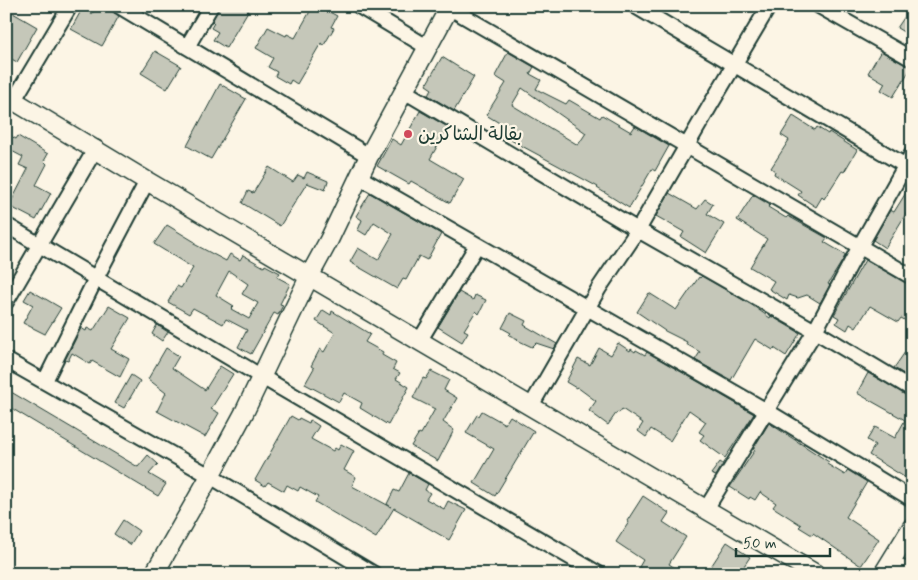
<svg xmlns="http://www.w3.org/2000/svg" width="918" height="580" viewBox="0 0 918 580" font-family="Mynerve,'Playpen Sans Arabic',sans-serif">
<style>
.building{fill:#c5c7b9;stroke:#1f3d34;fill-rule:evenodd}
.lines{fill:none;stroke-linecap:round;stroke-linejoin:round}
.minor-casing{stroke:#1f3d34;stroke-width:18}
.tertiary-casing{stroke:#1f3d34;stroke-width:21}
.minor{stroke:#fcf5e5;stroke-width:14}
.tertiary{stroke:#fcf5e5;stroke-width:18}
.poi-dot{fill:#d1495b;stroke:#fcf5e5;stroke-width:2}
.labels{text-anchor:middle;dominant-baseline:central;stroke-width:4.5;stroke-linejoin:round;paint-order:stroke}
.poi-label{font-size:19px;fill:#1f3d34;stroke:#fcf5e5;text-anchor:start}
</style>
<rect width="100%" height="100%" fill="#fcf5e5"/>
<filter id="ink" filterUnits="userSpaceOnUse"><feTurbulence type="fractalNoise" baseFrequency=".02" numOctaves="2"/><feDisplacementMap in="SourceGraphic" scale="10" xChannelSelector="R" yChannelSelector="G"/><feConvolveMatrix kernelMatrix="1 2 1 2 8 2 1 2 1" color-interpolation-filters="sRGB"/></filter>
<g filter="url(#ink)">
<path class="building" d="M96 6H110L112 11 119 16 102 46 71 29 82 9 92 14Z
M220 6H251L226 48 213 40 218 32 211 28 214 23 212 21Z
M313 6H328L326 10 337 16 331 27 334 28 324 45 321 43 297 84 291 80 289 84 275 76 277 72 268 67 273 58 256 48 268 27 286 36 287 34 295 38Z
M912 6V37L897 28Z
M13 13 37 27 17 62 6 56V47L10 40 6 38 10 30 6 28V25Z
M155 51 181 66 167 89 141 73Z
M881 51 911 68 893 97 881 90 885 83 868 73Z
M508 52 534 67 530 74 541 80 536 89 566 104 569 100 600 118 602 115 631 132 635 126 669 146 655 171 652 169 629 208 597 188 598 187 507 138 511 130 486 115 506 83 495 76ZM522 88 586 133 578 145 512 105Z
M442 57 474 77 454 111 428 95 432 89 426 85Z
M220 84 246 99 211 159 187 146Z
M420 111 448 127 430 159 464 179 450 203 411 181 409 184 377 166 392 139 401 145Z
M793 116 815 130 817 127 828 134 829 132 857 150 844 172 842 171 824 199 822 197 816 207 798 195 801 191 774 174 775 171 771 168 789 140 781 135Z
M6 133 16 139 18 136 48 154 44 161 47 164 36 185 51 193 36 220 9 206 28 169 19 165 23 157 6 148Z
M269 167 293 182 298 175 304 178 307 172 328 181 325 190 307 183 280 226 242 203 248 191 253 193Z
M912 183V204L885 248 873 240 890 210 894 212Z
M370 193 441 234 427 260 419 256 406 280 403 279 397 289 350 262 358 248 378 260 393 234 374 222 366 235 358 230 362 220 356 216Z
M669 193 697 209 705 199 713 204 707 214 724 224 706 253 681 237 684 232 656 216Z
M753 195 770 205 768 207 786 218 788 216 827 238 824 242 846 255 828 284 830 285 820 303 807 295 798 298 789 295 787 300 769 289 774 281 750 267 767 239 737 220Z
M167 225 195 242 194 244 226 261 230 254 240 260 243 255 264 267 265 265 280 273 277 277 290 284 280 304 283 305 278 315 274 313 251 354 238 347 247 330 226 319 223 324 193 308 189 314 168 302 177 286 181 288 193 268 154 244ZM229 271 248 284 242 294 258 303 249 319 231 309 234 306 216 295Z
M865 260 912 286V324L901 318 898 322 870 306 856 328 850 324 847 330 836 323 839 318 834 315Z
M702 276 752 305 770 318 771 316 800 333 786 356 774 348 773 350 755 339 731 380 695 360 700 352 686 344 687 342 665 331 637 312 649 293 676 310 699 277 700 278Z
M30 290 61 308 45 334 23 323 33 305 24 300Z
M459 292 473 300 475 295 486 300 479 314 476 311 464 330 468 332 462 342 438 327Z
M109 306 130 318 111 349 129 359 120 377 92 361 90 364 72 353 68 361 65 360 81 328 86 331 87 328 93 331Z
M323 310 331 315 332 311 370 334 365 342 383 352 382 355 396 363 393 369 400 373 396 379 409 387 388 425 360 408 362 403 344 393 339 402 305 384 314 368 311 366 320 349 324 352 335 333 316 321Z
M510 313 526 321 524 325 557 344 554 349 536 343 532 347 517 340 518 339 509 335 511 333 502 328Z
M157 325 168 332 162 341 152 334Z
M912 342V379L894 368Z
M618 343 630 351 631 349 635 352 636 350 645 355 647 352 754 414 725 458 700 440 704 435 699 432 706 422 689 410 670 441 651 429 646 437 638 431 643 423 622 409 619 413 617 412 608 425 589 411 596 401 577 387 576 388 566 382 578 359 590 365 599 348 611 355Z
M166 348 179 356 172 368 205 390 220 366 233 374 211 409 219 413 205 437 157 411 166 393 148 379Z
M431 371 449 380 444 390 457 398 443 422 454 430 438 461 411 446 419 433 421 434 435 409 413 398 423 378 426 379Z
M868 373 912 398V474L909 480 869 455 875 445 867 440 875 427 895 438 905 420 857 393Z
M131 375 140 381 124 408 115 403Z
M6 389 138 467 148 455 158 464 149 474 166 484 158 496 6 405Z
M482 411 505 424 510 416 534 431 495 496 474 483 494 449 466 433 477 415 479 416Z
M291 416 298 420 299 418 309 423 310 420 319 426 311 439 333 451 335 448 338 450 341 444 354 451 344 470 356 477 352 486 391 507 387 504 394 490 399 492 409 473 428 484 425 490 430 493 426 499 444 509 448 501 466 510 449 540 394 508 376 538 315 502 318 497 300 487 298 491 287 485 284 491 268 482 265 486 255 480Z
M769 423 829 462 827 464 845 475 848 470 867 482 846 517 879 539 861 566 813 533 812 535 799 527 801 525 773 507 776 503 760 492 755 500 750 497 749 499 730 487 755 450 753 449Z
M720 462 723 464 716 476 711 474Z
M643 496 669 513 663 522 686 537 669 564 684 574H639L642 569 639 567 643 560 616 542 629 522 627 521Z
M123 520 139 531 130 545 114 534Z
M727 542 750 557 744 566 756 574H706Z"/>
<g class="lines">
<defs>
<path id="minor" d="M119 6 369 156
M359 6 427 47
M635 6 911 169
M819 6 912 59
M450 8 912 277
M187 47 211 6
M404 91 638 230 815 331 912 389
M14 100 70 6
M359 177 765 410 912 499
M6 225 262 377 599 574
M6 302 96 148
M420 340 477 245
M6 360 210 476 374 574
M45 381 96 278 147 181
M531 406 599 288 638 230 711 104 769 6
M706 509 815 331 860 246 912 154
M890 563 912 572"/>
<path id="tertiary" d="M6 96 147 181 816 574
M154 574 210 476 244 413 310 275 329 240 369 156 450 6
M883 574 912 527"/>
</defs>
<use href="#minor" class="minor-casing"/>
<use href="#tertiary" class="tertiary-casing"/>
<use href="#minor" class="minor"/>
<use href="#tertiary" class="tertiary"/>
</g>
</g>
<circle class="poi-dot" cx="408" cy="134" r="5"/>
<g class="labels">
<g class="poi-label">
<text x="418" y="134">بقالة الشاكرين</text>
</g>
</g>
<rect width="918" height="580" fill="none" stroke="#fcf5e5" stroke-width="25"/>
<rect x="12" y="12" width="893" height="555" fill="none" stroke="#1f3d34" stroke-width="2" filter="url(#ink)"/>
<path d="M736 548v8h94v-8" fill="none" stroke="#1f3d34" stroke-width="2.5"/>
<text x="743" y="548" font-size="15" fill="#1f3d34" stroke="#fcf5e5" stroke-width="4" paint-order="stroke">50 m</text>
</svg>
